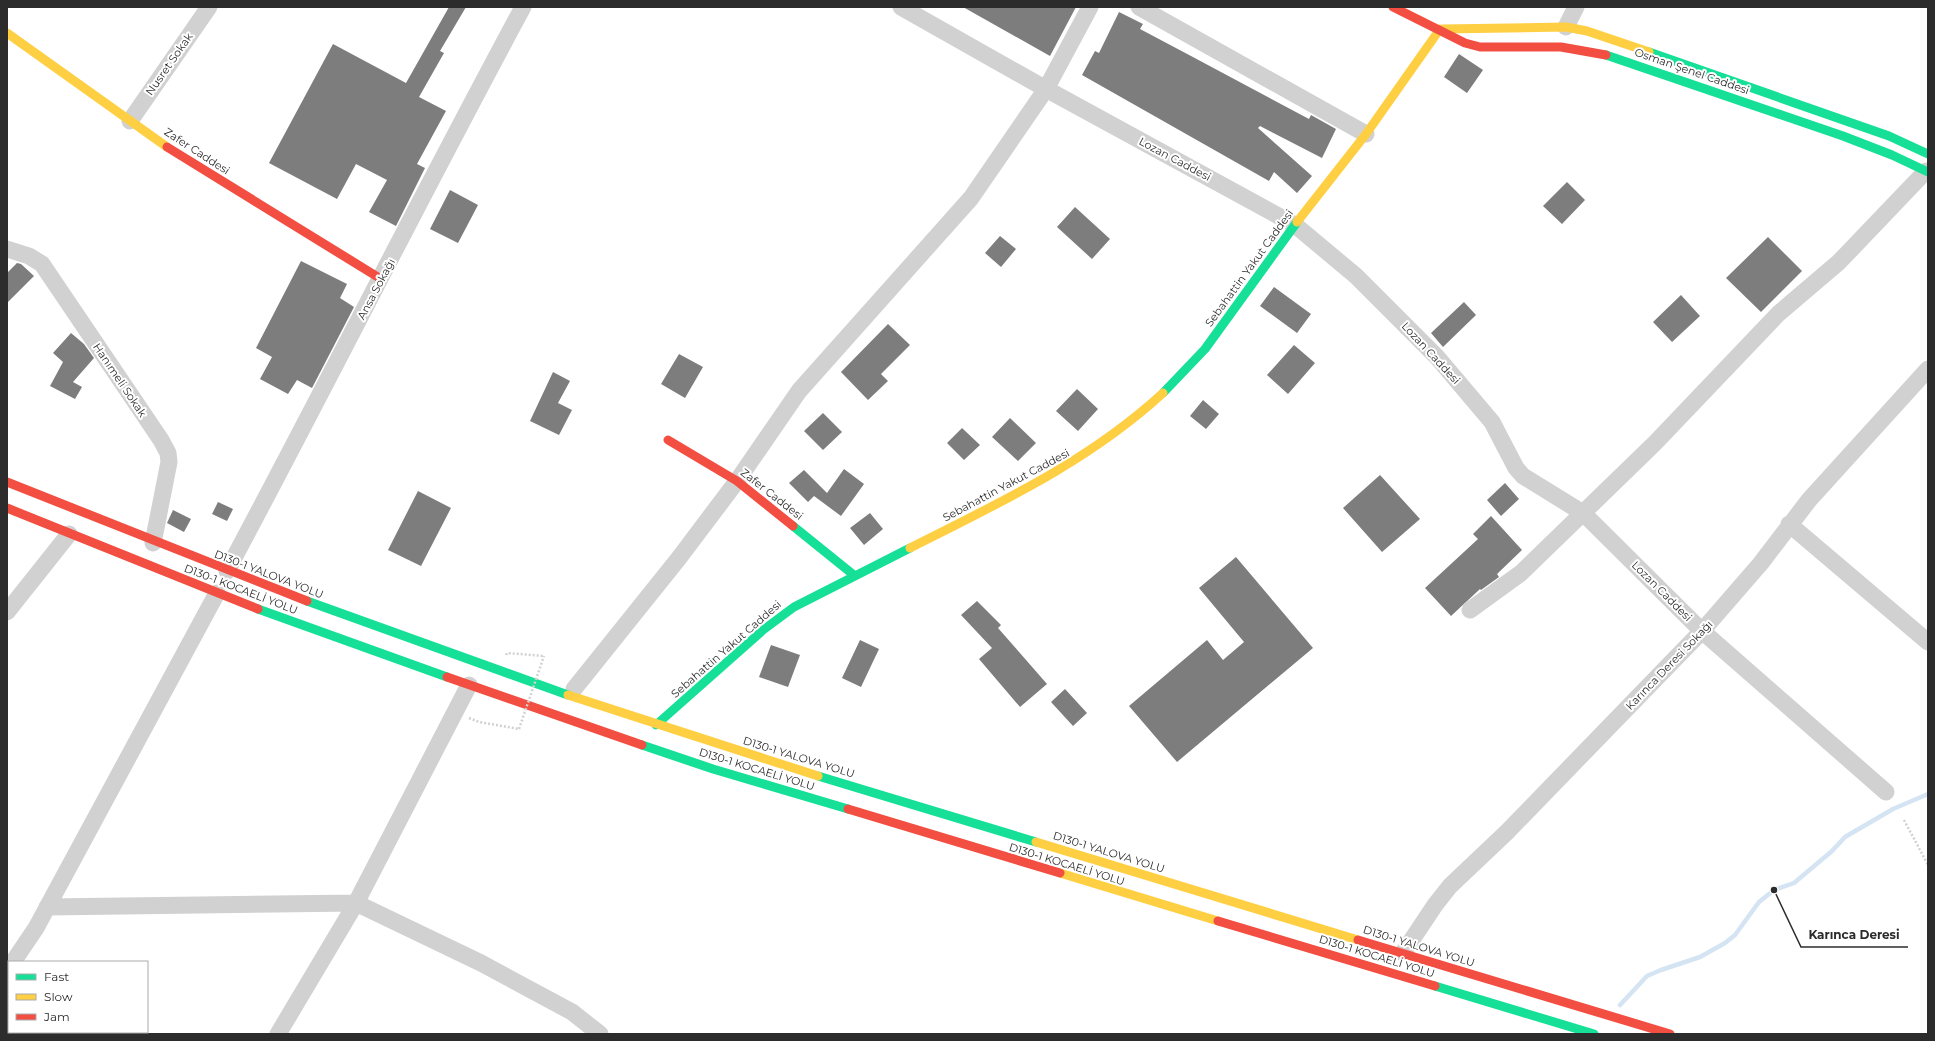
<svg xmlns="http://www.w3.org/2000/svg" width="1935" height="1041" viewBox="0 0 1935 1041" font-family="Montserrat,sans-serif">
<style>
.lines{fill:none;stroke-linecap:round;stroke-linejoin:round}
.stream{stroke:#d4e4f2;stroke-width:4.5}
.building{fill:#7d7d7d}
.path{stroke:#d1d1d1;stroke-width:2.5;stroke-dasharray:2 2;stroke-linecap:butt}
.street{stroke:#d1d1d1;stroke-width:17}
.fast{stroke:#16e098;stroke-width:9}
.slow{stroke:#ffcf43;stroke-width:9}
.jam{stroke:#f24e42;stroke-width:9}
.path-bridge{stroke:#d1d1d1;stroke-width:2.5;stroke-dasharray:2 2;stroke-linecap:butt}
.labels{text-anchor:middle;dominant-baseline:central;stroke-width:4;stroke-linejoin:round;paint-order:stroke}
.street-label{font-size:11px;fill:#2c2c2c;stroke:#fff}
.leader{fill:none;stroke:#2c2c2c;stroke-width:1.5}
.callout-dot{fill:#2c2c2c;stroke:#fff;stroke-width:1.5}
.callout-label{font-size:12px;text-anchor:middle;font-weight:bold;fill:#2c2c2c;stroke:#fff;stroke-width:4;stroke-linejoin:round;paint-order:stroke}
</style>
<rect width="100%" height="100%" fill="#fff"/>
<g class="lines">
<path class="stream" d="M1620 1005 1647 976 1661 970 1700 957 1725 943 1735 935 1759 902 1774 890 1794 883 1832 851 1845 837 1893 809 1928 794"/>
</g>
<path class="building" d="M449 7H466L440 51 444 53 419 97 446 111 417 164 425 168 396 226 369 212 387 180 356 164 337 199 269 163 333 44 406 83Z
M963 7H1076L1050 56Z
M1119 12 1143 24 1140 29 1191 56 1309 119 1311 115 1336 129 1322 158 1260 126 1258 128 1312 176 1297 193 1274 172 1269 181 1082 75 1095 51 1099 53Z
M1459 54 1483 70 1467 93 1444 77Z
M1567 182 1585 200 1562 224 1543 206Z
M450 190 478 205 458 243 430 229Z
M1075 207 1110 239 1092 259 1057 227Z
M1000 236 1016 249 1001 267 985 253Z
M1768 237 1802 271 1761 312 1726 278Z
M301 261 347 284 340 298 354 307 312 388 297 380 288 394 260 379 272 357 256 348Z
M17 263 21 264 34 276 7 303V273Z
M1274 287 1311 314 1297 333 1260 306Z
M1681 295 1700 316 1672 342 1653 322Z
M1464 302 1476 315 1443 347 1431 333Z
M888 324 910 345 881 374 888 381 868 400 841 372Z
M71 333 84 344 94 358 73 382 82 387 75 399 50 386 63 362 53 353Z
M1294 345 1315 363 1288 394 1267 375Z
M679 354 703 367 685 398 661 384Z
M553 372 570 381 558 403 572 410 559 435 530 421Z
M1077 389 1098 409 1078 431 1056 411Z
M1203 400 1219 414 1206 429 1190 416Z
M823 413 842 432 823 450 804 431Z
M1010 418 1036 443 1018 461 992 437Z
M962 428 980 445 964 460 947 443Z
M844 469 864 484 841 516 814 496 808 502 789 483 804 470 827 493Z
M1380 475 1420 519 1382 552 1343 508Z
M1505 483 1519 499 1501 516 1487 500Z
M418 491 451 508 421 566 388 550Z
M218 502 233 509 227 521 212 514Z
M173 510 191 519 184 532 167 523Z
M870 513 883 529 864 545 850 528Z
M1491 516 1522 550 1497 574 1499 577 1481 590 1480 589 1451 616 1425 588 1478 539 1473 534Z
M1236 557 1313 648 1177 762 1129 706 1207 640 1223 660 1244 642 1199 588Z
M977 601 1001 625 998 628 1047 684 1020 707 979 659 992 648 961 615Z
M860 640 879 649 861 687 842 678Z
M771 645 800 655 788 687 759 677Z
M1065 689 1087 713 1073 726 1051 702Z"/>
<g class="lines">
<path class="path" d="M506 655 507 653 544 656
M469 718 479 722 519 729
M1904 820 1928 865"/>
<path class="street" d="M901 7 1046 89 1295 225 1356 276 1437 357 1492 422 1516 468 1523 476 1583 513 1702 631 1886 792
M1139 7 1366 134
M1566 27 1576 7
M130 121 209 7
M7 249 29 256 42 264 161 440 168 453 169 462 153 543
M1789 524 1928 642
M227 571C327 384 422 194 523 7
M1470 610 1521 573 1655 443 1778 314 1839 262 1926 171
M7 612 69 534
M574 689 679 558 737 481 799 391 971 198 1046 89 1090 7
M47 907 356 903 481 963 572 1012 600 1034
M1403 953 1435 905 1450 886 1507 832 1702 631 1761 563 1809 500 1928 369
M13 962 36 928 217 593
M278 1034 356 903 469 685"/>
<path class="fast" d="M1649 52 1889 136 1928 154
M1606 55 1843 136 1892 155 1928 172
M1163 393 1205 349 1297 222
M793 526 855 576
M307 601 568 695
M258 609 447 677
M656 725 763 630 794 607 910 548
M642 745 713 769 848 809
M818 776 1036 842
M1435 986 1594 1034"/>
<path class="slow" d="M1443 29 1566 27 1587 31 1649 52
M7 33 167 147
M1297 222 1366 134 1440 29
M910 548C999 503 1088 462 1163 393
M568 695 818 776
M1036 842 1358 940
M1060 873 1218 921"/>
<path class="jam" d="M1393 7 1465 43 1480 47H1561L1606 55
M167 147 381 279
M668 440 737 481 793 526
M7 482 307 601
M7 508 258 609
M447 677 642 745
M848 809 1060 873
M1218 921 1435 986
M1358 940 1670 1034"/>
<path class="path-bridge" d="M519 729 544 656"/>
</g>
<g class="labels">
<g class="street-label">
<text transform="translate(169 64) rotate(-55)">Nusret Sokak</text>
<text transform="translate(1692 71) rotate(19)">Osman Şenel Caddesi</text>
<text transform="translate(197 151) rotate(33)">Zafer Caddesi</text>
<text transform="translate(1175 159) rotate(28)">Lozan Caddesi</text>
<text transform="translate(1249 268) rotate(-54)">Sebahattin Yakut Caddesi</text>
<text transform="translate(376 289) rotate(-62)">Ansa Sokağı</text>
<text transform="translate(1431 353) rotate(47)">Lozan Caddesi</text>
<text transform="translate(120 380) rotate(56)">Hanımeli Sokak</text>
<text transform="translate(1006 485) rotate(-28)">Sebahattin Yakut Caddesi</text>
<text transform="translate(772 494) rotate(38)">Zafer Caddesi</text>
<text transform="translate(269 574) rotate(21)">D130-1 YALOVA YOLU</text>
<text transform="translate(241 589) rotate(21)">D130-1 KOCAELİ YOLU</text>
<text transform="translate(1662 591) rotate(45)">Lozan Caddesi</text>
<text transform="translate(726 649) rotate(-41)">Sebahattin Yakut Caddesi</text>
<text transform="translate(1669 665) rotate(-46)">Karınca Deresi Sokağı</text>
<text transform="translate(799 757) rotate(17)">D130-1 YALOVA YOLU</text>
<text transform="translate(757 769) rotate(17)">D130-1 KOCAELİ YOLU</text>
<text transform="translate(1109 852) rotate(17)">D130-1 YALOVA YOLU</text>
<text transform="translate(1067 864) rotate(17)">D130-1 KOCAELİ YOLU</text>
<text transform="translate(1419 946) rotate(17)">D130-1 YALOVA YOLU</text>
<text transform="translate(1377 956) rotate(17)">D130-1 KOCAELİ YOLU</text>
</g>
</g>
<path class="leader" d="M1774 890L1801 947H1908"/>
<circle class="callout-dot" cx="1774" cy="890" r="4"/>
<g class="callout-label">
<text x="1854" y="939">Karınca Deresi</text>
</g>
<rect width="1935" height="1041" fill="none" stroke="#2c2c2c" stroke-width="16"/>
<rect x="8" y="961" width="140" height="72" fill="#ffffff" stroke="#ababab"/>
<rect x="16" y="974" width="20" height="6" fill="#16e098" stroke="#ababab"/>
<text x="44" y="981" font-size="12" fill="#2c2c2c">Fast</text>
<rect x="16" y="994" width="20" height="6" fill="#ffcf43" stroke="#ababab"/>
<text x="44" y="1001" font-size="12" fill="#2c2c2c">Slow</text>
<rect x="16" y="1014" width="20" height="6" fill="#f24e42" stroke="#ababab"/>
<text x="44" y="1021" font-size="12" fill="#2c2c2c">Jam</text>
</svg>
